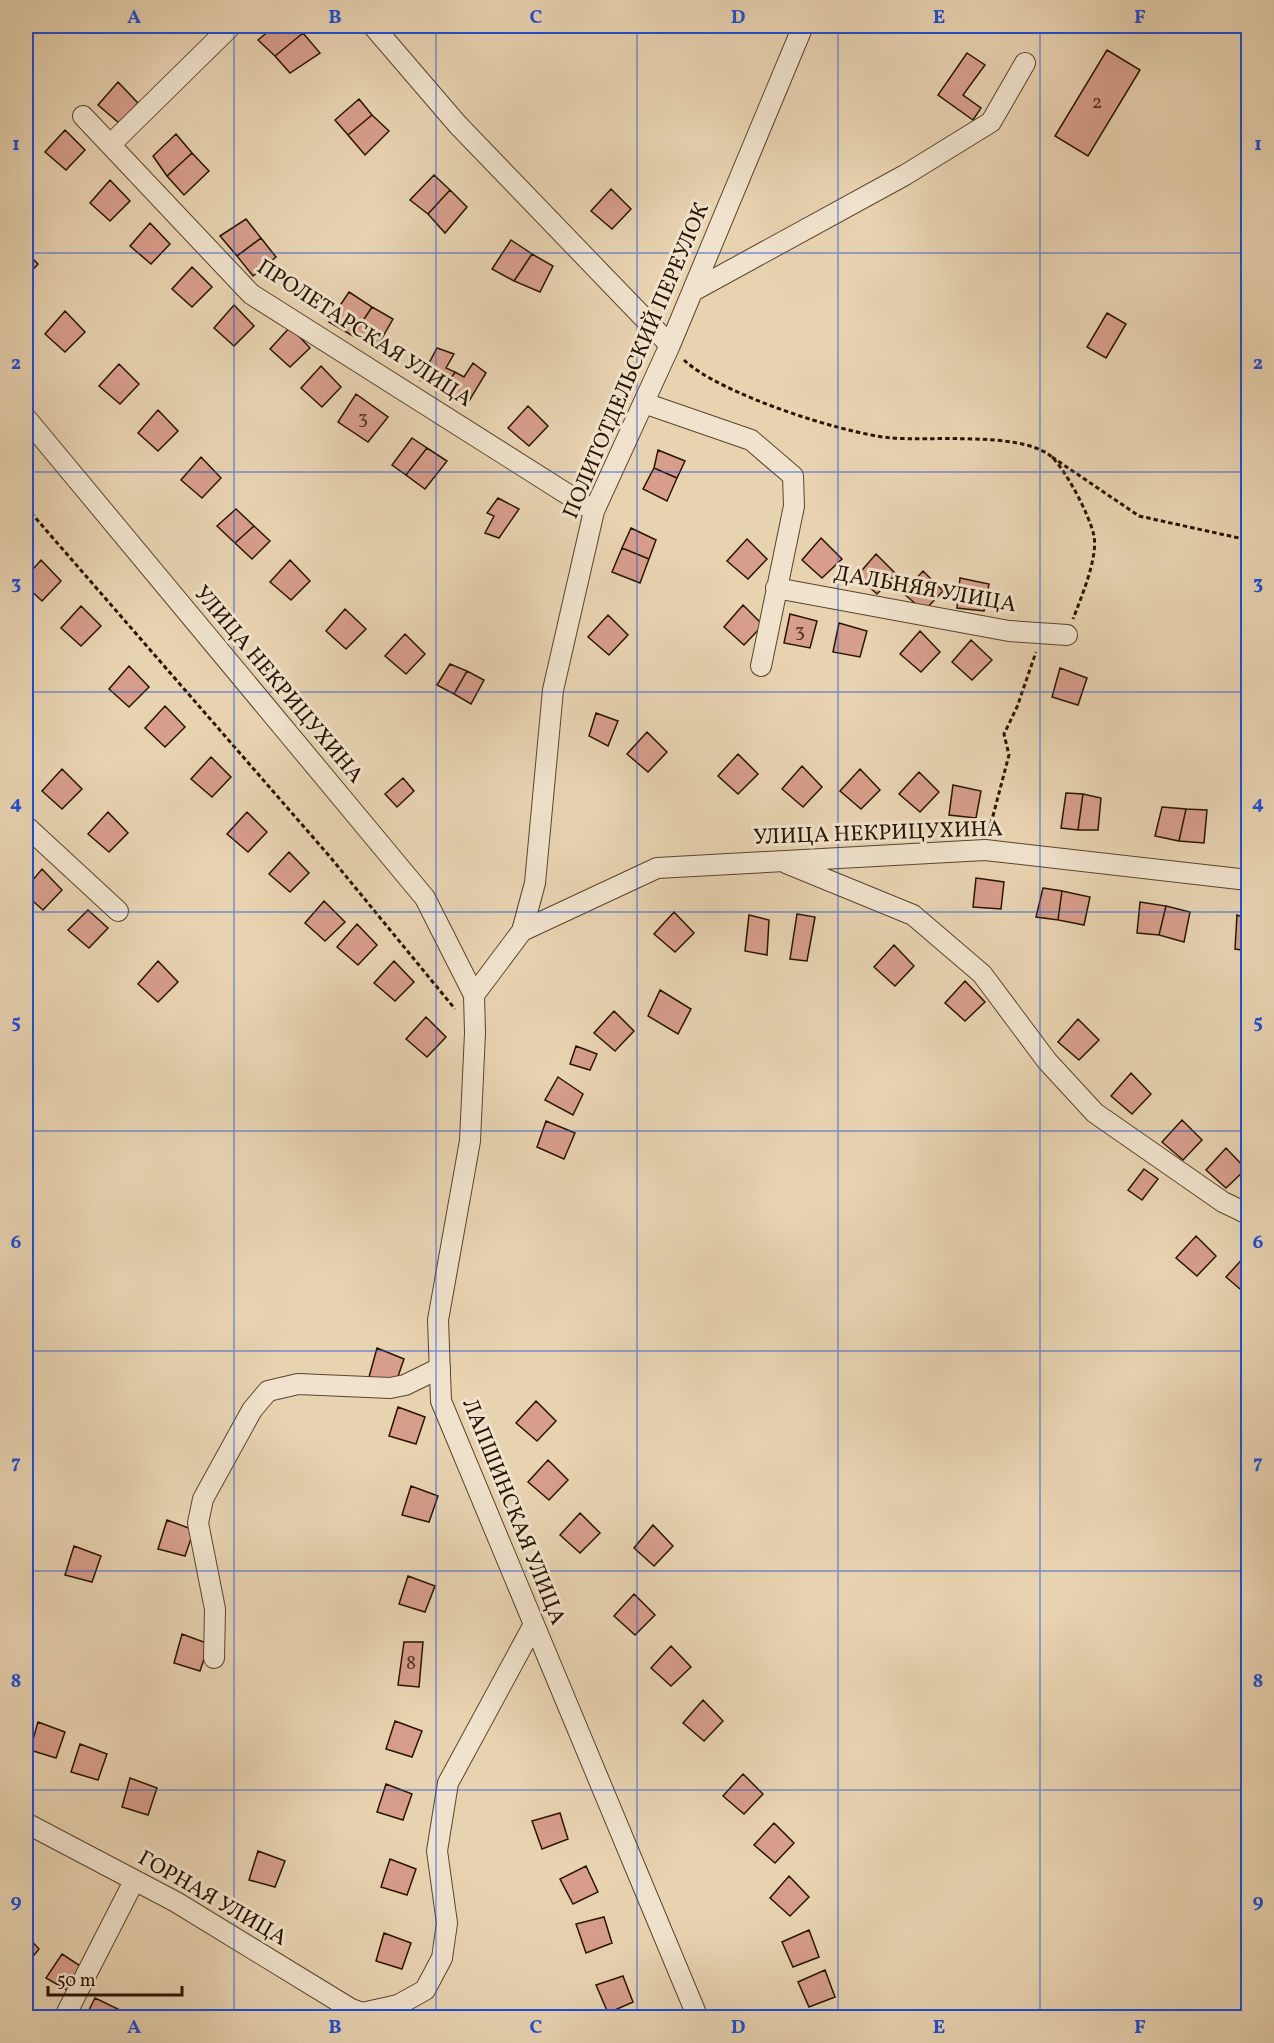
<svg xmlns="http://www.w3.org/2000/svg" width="1274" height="2043" viewBox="0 0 1274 2043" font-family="Vollkorn,serif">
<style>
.building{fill:#d79e8b;stroke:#2a1500;stroke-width:1.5}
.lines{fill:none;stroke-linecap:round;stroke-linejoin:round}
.minor-casing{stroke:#5a442c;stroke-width:22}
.path{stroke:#2a1500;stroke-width:3;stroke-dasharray:4.5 3;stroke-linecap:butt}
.minor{stroke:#f0e2cc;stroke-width:20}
.grid{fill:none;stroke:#1d4ed8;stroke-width:1.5;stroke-opacity:0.55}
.labels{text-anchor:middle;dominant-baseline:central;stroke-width:6;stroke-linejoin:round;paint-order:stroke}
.number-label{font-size:20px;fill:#553723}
.street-label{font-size:22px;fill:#2a1500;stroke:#f0e2cc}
.neatline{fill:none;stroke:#1d4ed8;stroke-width:2}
.grid-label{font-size:20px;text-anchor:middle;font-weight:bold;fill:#1d4ed8}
</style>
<rect width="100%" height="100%" fill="#e8d3b1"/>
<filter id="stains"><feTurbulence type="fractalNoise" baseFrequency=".00333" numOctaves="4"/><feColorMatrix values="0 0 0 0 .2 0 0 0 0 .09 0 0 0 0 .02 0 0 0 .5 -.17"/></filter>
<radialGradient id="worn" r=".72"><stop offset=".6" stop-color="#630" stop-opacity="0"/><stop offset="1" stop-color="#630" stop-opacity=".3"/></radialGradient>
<path class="building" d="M275 26H297L303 33 275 56 258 40Z
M303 33 320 53 290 73 275 56Z
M1107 50 1140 70 1088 156 1055 136Z
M967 53 985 65 963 95 981 108 973 120 938 95Z
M118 82 138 103 119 123 98 105Z
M359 99 372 115 348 135 335 120Z
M372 115 389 131 365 155 348 135Z
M65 130 85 150 66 170 45 152Z
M176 134 192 153 167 176 153 156Z
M192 153 209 171 184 195 167 176Z
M434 175 450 190 428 214 410 200Z
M110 180 130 201 110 221 90 203Z
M611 189 631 209 612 229 591 211Z
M450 190 467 207 445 233 428 214Z
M246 219 261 238 237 256 220 236Z
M150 223 170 244 151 264 130 246Z
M261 238 276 257 253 276 237 256Z
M511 240 532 254 514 281 492 269Z
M26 252 38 264 26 277Z
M532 254 553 266 540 292 514 281Z
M192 267 212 287 192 307 172 289Z
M349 292 372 307 353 336 329 322Z
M234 305 254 326 234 346 214 328Z
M372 307 393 319 378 345 353 336Z
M65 311 85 332 65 352 45 334Z
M1107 313 1126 324 1106 358 1087 347Z
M290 327 310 348 290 367 270 349Z
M437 348 454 354 446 368 455 372 444 390 420 380Z
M473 363 486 373 466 406 444 390 455 372 464 377Z
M119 364 139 384 120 404 99 386Z
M321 366 341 387 322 407 301 388Z
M356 394 388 417 368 442 338 422Z
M528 406 548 426 529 446 508 428Z
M158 410 178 431 158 451 138 433Z
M412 438 427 448 406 475 392 465Z
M427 448 447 461 425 489 406 475Z
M658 450 685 461 677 478 654 468Z
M201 457 221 478 202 498 181 480Z
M654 468 677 478 667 501 643 489Z
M498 498 519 509 499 538 485 533 494 516 487 513Z
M236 509 254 526 235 543 217 526Z
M254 526 270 541 252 559 235 543Z
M631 528 656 540 649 559 622 548Z
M821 538 842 559 822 578 802 560Z
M747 539 767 559 748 579 727 561Z
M622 548 649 559 640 583 612 572Z
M876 554 896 574 877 594 857 576Z
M41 560 61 581 42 601 26 586V577Z
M290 560 310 581 291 600 270 582Z
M923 571 943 591 924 611 903 593Z
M960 578 989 584 984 611 957 608Z
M743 605 763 625 744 645 724 627Z
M81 606 101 626 81 646 61 628Z
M345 609 366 629 346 649 326 631Z
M790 614 817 621 810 648 784 643Z
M608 615 628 635 609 655 588 637Z
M839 623 867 631 860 657 833 652Z
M920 631 940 652 921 672 900 654Z
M405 634 425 654 406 674 385 656Z
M971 640 992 660 972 680 952 662Z
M450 664 467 671 454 694 437 685Z
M129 666 149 687 129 707 109 689Z
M1060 668 1087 678 1078 705 1052 697Z
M467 671 484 680 471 704 454 694Z
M165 706 185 727 165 747 145 728Z
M596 713 618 721 608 746 589 736Z
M647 732 667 752 648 772 627 754Z
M738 754 758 774 738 794 718 776Z
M211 757 231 777 212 797 191 779Z
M802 766 822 787 803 807 782 789Z
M62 769 82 789 62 809 42 791Z
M860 769 880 790 861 809 840 791Z
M919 772 939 792 920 812 899 794Z
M403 778 414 791 397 807 385 794Z
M953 785 981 791 976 818 949 815Z
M1066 793 1083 794 1078 830 1061 828Z
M1083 794 1101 798 1098 830H1078Z
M1162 807 1186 809 1179 841 1155 836Z
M1186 809 1207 810 1204 843 1179 841Z
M108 812 128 833 109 852 88 834Z
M247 812 267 832 248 852 227 834Z
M289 852 309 873 290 892 269 874Z
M42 869 62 890 43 910 26 895V888Z
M976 878 1004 882 1001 909 973 907Z
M1043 888 1062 891 1058 920 1036 917Z
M1062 891 1090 897 1084 925 1058 920Z
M324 901 345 922 325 941 305 923Z
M1140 902 1166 906 1159 935 1137 933Z
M1166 906 1190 912 1184 942 1159 935Z
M88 910 108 928 89 948 68 930Z
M674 912 694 933 675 952 654 934Z
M797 914 815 917 807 961 790 959Z
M749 915 769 920 767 955 745 951Z
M1237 915 1248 919V951L1235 949Z
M357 924 377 945 358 965 337 947Z
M894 945 914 966 895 986 874 967Z
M158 961 178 982 158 1002 138 984Z
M394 961 414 982 395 1001 374 983Z
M965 981 985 1002 965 1021 945 1003Z
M660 990 691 1009 678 1034 648 1016Z
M614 1011 634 1031 615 1051 594 1033Z
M426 1017 446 1037 427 1057 406 1039Z
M1078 1019 1099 1040 1079 1060 1058 1042Z
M576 1046 597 1054 590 1070 570 1064Z
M1131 1073 1151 1094 1132 1114 1111 1096Z
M558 1077 583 1094 573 1115 545 1100Z
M1182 1120 1202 1140 1183 1160 1162 1142Z
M546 1121 575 1133 564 1159 537 1147Z
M1226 1148 1246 1169 1226 1188 1206 1170Z
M1144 1169 1158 1179 1142 1200 1128 1190Z
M1196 1236 1216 1256 1197 1276 1176 1258Z
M1246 1255 1248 1258 1247 1295 1226 1277Z
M377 1348 404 1359 395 1385 369 1377Z
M536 1401 556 1421 537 1441 516 1423Z
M398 1407 425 1417 416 1444 389 1436Z
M548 1460 568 1480 549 1500 528 1482Z
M411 1486 438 1496 429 1522 402 1515Z
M580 1513 600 1533 580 1553 560 1535Z
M167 1520 194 1530 185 1556 158 1549Z
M653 1525 673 1546 654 1566 634 1548Z
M74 1546 101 1556 92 1582 65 1575Z
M408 1576 435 1586 425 1612 399 1604Z
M634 1594 655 1615 635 1635 614 1616Z
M182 1634 209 1644 200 1671 174 1663Z
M404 1642H423L419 1687 398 1685Z
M671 1646 691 1667 671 1686 651 1668Z
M703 1700 723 1721 704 1741 683 1723Z
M395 1721 422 1731 412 1757 386 1749Z
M38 1722 65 1732 56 1758 30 1750Z
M80 1744 107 1754 98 1780 71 1772Z
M743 1774 763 1794 744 1814 723 1796Z
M130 1778 157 1788 148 1815 122 1807Z
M386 1784 412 1794 403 1820 377 1812Z
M560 1813 568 1839 542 1849 532 1821Z
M774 1823 794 1843 775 1863 754 1845Z
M258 1851 285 1861 275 1887 249 1880Z
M390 1859 416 1869 407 1895 381 1887Z
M586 1866 598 1892 573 1904 560 1879Z
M789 1876 809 1897 790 1916 770 1898Z
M604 1917 612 1943 586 1953 576 1924Z
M809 1930 819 1957 793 1967 782 1942Z
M384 1933 411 1943 402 1969 376 1961Z
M26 1935 39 1949 26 1965Z
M62 1954 85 1969 72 1993 46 1978Z
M825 1970 835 1997 809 2007 798 1982Z
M623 1976 633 2002 608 2013 596 1985Z
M95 1998 120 2010 116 2018H85Z"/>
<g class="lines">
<defs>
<path id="minor" d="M373 26 458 125 670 345
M83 116 251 294 594 511
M111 144 231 26
M693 291 905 175 991 122 1025 63
M644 403 751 440 793 476 794 506 761 666
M26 418 425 898 474 995 475 1033 470 1141 438 1320 441 1401 698 2018
M776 588 1009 631 1067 635
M26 826 118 911
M786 863 913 915 982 974 1047 1061 1095 1113 1223 1202 1248 1214
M522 931 657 868 985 850 1248 880
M474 995 522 931 535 883 553 690 594 511 670 345 803 26
M214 1658 215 1609 198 1523 203 1499 252 1410 268 1391 298 1384 390 1388 405 1385 440 1368
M26 1823 176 1902 351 2009 374 2017
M362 2013 398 2005 425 1990 442 1958 447 1923 437 1851 448 1783 533 1626
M64 2018 134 1881"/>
</defs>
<use href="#minor" class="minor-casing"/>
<path class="path" d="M684 360C720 394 841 433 891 438 931 441 1015 432 1048 454 1064 465 1090 516 1094 536 1098 558 1081 598 1073 619
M1052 457 1139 516 1248 540
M26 507 331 858 455 1009
M989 831 1009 755 1004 734 1017 707 1036 652"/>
<use href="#minor" class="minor"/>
</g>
<path class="grid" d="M234 26V2018M436 26V2018M637 26V2018M838 26V2018M1040 26V2018M26 253H1248M26 472H1248M26 692H1248M26 912H1248M26 1131H1248M26 1351H1248M26 1571H1248M26 1790H1248"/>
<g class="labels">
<g class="number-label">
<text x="1097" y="103">2</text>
<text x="363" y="419">3</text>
<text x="800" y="632">3</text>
<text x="411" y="1664">8</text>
</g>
<g class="street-label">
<text transform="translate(364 334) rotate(33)">ПРОЛЕТАРСКАЯ УЛИЦА</text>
<text transform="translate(637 361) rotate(-67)">ПОЛИТОТДЕЛЬСКИЙ ПЕРЕУЛОК</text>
<text transform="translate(925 590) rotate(10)">ДАЛЬНЯЯ УЛИЦА</text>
<text transform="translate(278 685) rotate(50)">УЛИЦА НЕКРИЦУХИНА</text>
<text transform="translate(878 834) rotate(-2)">УЛИЦА НЕКРИЦУХИНА</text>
<text transform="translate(513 1512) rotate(68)">ЛАПШИНСКАЯ УЛИЦА</text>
<text transform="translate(212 1899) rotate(30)">ГОРНАЯ УЛИЦА</text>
</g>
</g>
<rect width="1274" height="2043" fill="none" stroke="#e8d3b1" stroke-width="66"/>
<path d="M48 1986v9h134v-9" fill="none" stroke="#2a1500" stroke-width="3"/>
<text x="57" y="1986" font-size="18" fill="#2a1500" stroke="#f0e2cc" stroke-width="4.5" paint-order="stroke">50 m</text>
<rect x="33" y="33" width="1208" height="1977" class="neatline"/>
<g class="grid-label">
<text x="134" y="23">A</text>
<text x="335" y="23">B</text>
<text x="536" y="23">C</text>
<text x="738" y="23">D</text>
<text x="939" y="23">E</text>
<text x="1140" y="23">F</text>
<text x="16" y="150">1</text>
<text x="1258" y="150">1</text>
<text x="16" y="369">2</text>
<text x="1258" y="369">2</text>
<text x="16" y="589">3</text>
<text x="1258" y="589">3</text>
<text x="16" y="809">4</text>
<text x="1258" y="809">4</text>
<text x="16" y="1028">5</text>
<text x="1258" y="1028">5</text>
<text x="16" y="1248">6</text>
<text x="1258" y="1248">6</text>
<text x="16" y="1468">7</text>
<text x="1258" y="1468">7</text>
<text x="16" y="1687">8</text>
<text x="1258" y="1687">8</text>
<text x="16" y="1907">9</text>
<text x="1258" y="1907">9</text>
<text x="134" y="2033">A</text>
<text x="335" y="2033">B</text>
<text x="536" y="2033">C</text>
<text x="738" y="2033">D</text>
<text x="939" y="2033">E</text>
<text x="1140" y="2033">F</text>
</g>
<rect width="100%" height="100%" filter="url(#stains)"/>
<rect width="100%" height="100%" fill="url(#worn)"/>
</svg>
